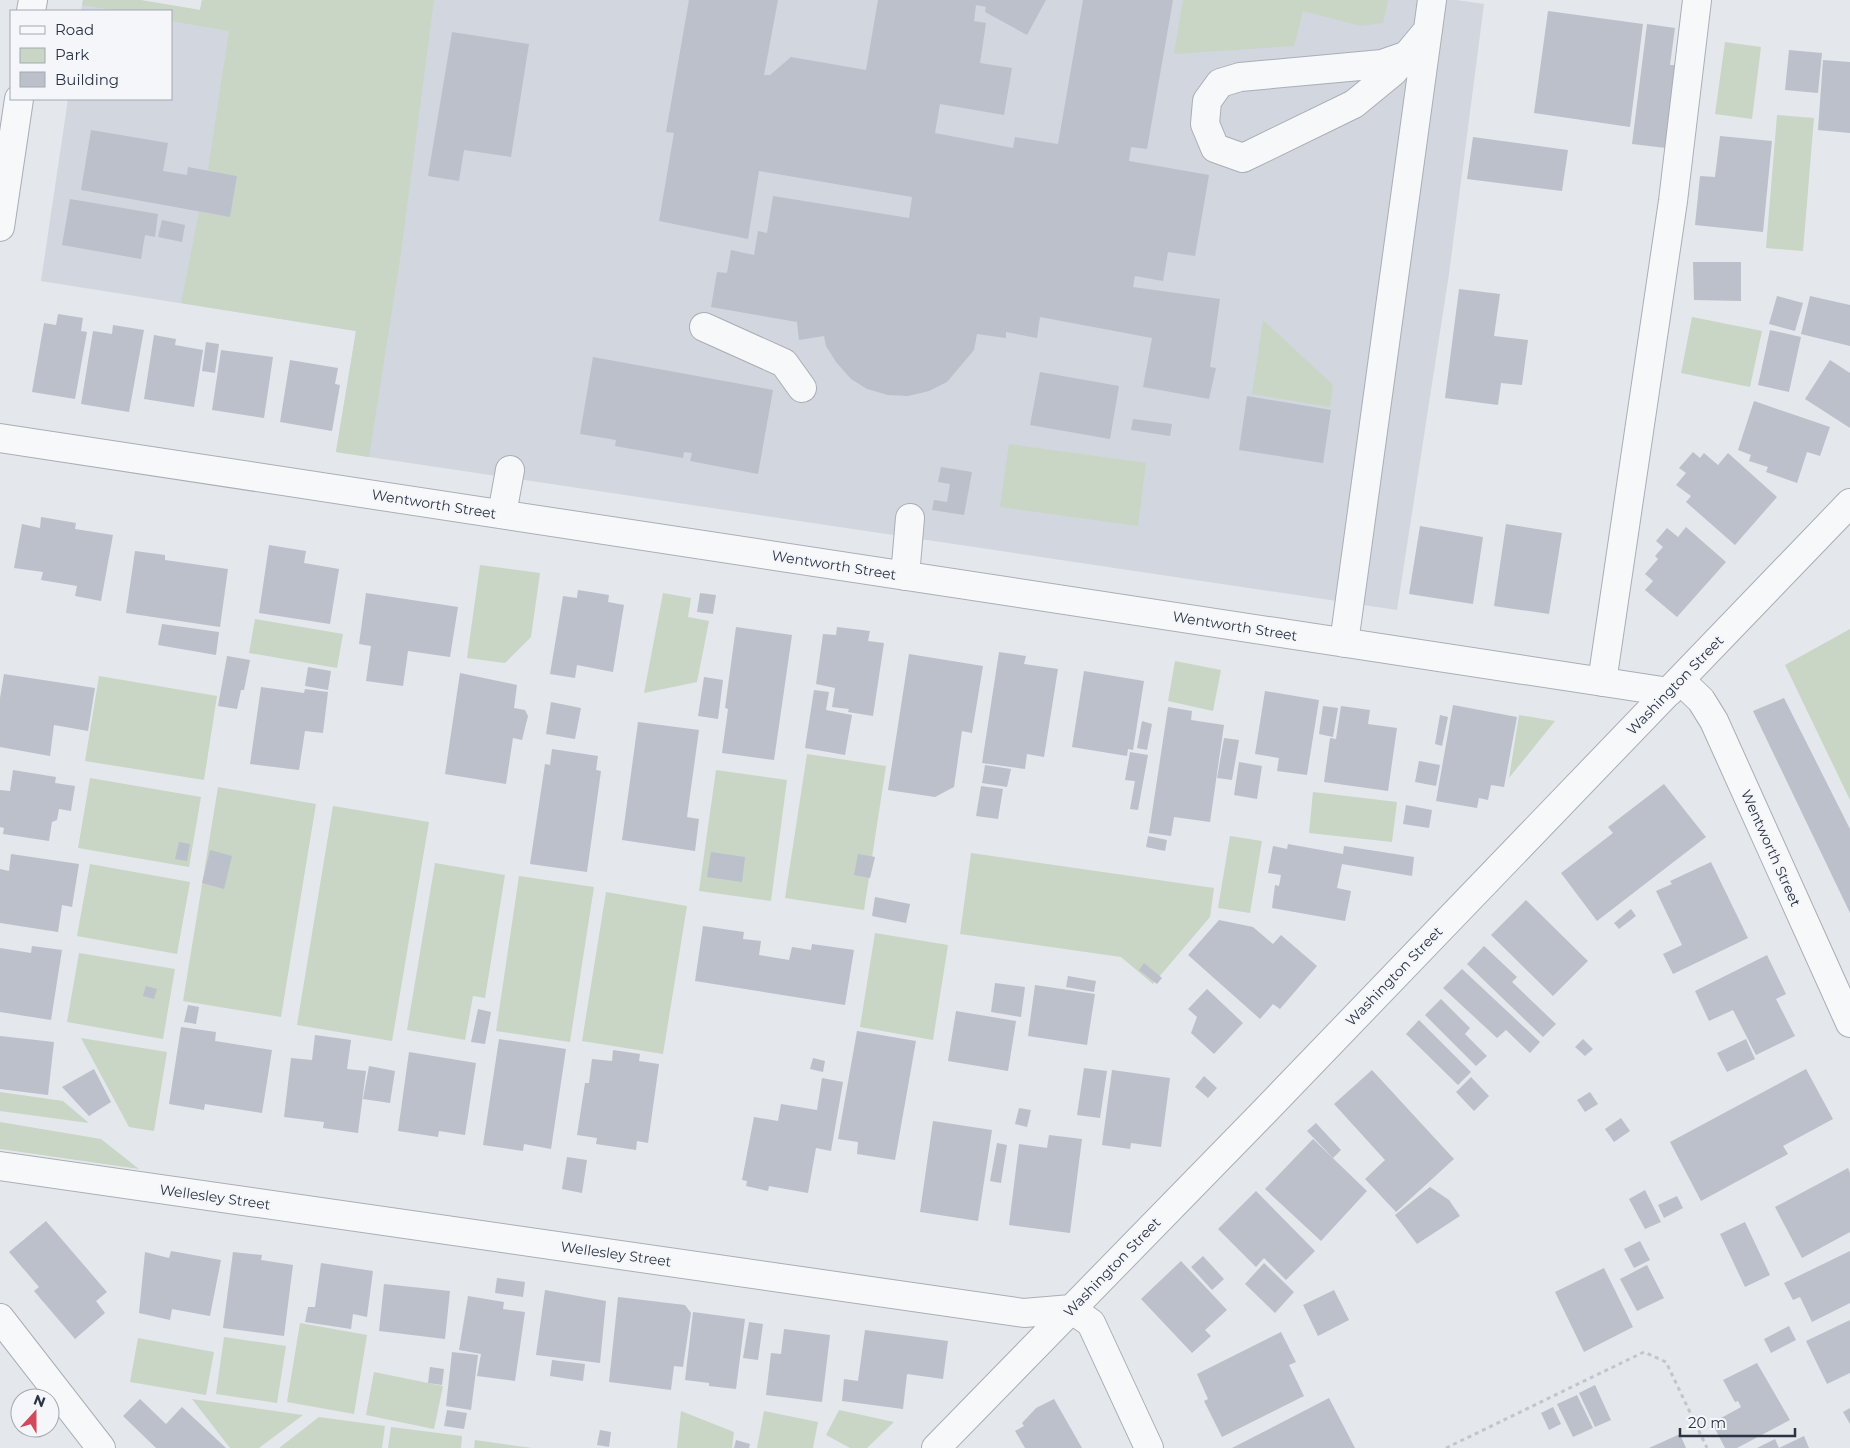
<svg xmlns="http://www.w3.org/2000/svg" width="1850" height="1448" viewBox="0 0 1850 1448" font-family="Montserrat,sans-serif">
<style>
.built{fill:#d2d6de}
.green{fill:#c9d6c5}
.building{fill:#bbc0ca}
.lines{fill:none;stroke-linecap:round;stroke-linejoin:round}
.minor-casing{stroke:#a9aeb7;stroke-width:30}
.path{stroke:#c2c5cb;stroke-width:3;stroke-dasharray:4 4;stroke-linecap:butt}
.minor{stroke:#f7f8fa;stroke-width:28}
.labels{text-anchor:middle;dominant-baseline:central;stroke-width:4.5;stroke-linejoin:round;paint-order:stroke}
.street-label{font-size:14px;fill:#2b3445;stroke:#f4f6f9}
</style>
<rect width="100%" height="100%" fill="#e4e7ec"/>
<path class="built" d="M83 0H140L200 10 202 0H1456L1484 4 1449 274 1397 610 336 452 356 331 41 281 68 99H171V11H81Z"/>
<path class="green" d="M83 0H140L200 10 202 0H434L401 253 369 457 336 452 356 331 181 303 199 212 230 217 237 176 208 170 229 31 171 21V11H118L82 5Z
M1183 0H1388L1383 23 1361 26 1303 11 1294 46 1174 54Z
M1725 42 1761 47 1752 119 1715 114Z
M1777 115 1814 118 1803 251 1766 248Z
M1692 317 1762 331 1750 387 1681 373Z
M1263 320 1333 385 1330 407 1252 394Z
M1009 444 1146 463 1138 526 1000 507Z
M480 565 540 573 531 637 505 663 467 658Z
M663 593 691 598 688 617 709 621 697 682 644 693Z
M255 619 343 634 337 668 249 653Z
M1850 629V800L1785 665Z
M1175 661 1221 670 1213 711 1168 701Z
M99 676 217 696 204 780 85 761Z
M1519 715 1555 721 1509 778Z
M807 754 886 766 864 910 785 898Z
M716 770 787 780 771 901 699 891Z
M90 778 201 797 189 867 78 848Z
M218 787 316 804 281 1017 183 1001Z
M1313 792 1397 802 1392 842 1309 833Z
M333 806 429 822 392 1041 297 1025Z
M1230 836 1262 841 1250 913 1218 908Z
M971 853 1214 888 1210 917 1153 984 1121 957 960 934Z
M435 863 505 875 485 998 473 996 465 1040 407 1030Z
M90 864 190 882 177 954 77 936Z
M519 876 594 887 570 1042 496 1031Z
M606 892 687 906 663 1054 582 1041Z
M875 933 948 945 933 1040 860 1027Z
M79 953 175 969 163 1039 67 1022Z
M81 1038 167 1052 154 1131 129 1127Z
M0 1092 63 1101 89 1123 0 1111Z
M0 1122 101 1139 139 1169 0 1149Z
M300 1323 367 1335 354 1414 287 1402Z
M224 1337 286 1346 277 1403 216 1394Z
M138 1338 214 1352 206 1395 130 1382Z
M374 1372 443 1386 434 1429 366 1415Z
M192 1399 303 1415 259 1448H230Z
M839 1410 894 1422 867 1448H850L826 1435Z
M681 1411 734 1432 732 1448H677Z
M764 1411 818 1422 813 1448H757Z
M319 1417 385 1426 382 1448H279Z
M391 1427 462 1436 461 1448H388Z
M475 1440 532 1448H474Z"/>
<path class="building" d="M689 0H778L764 75H770L791 57 866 70 878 0H1046L1027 35 985 12 986 7 976 5 974 21 986 23 980 63 1012 68 1004 115 940 104 935 133 1013 148 1015 137 1058 144 1083 0H1173L1147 149 1131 147 1129 161 1209 175 1195 256 1168 252 1163 281 1135 276 1133 287 1220 299 1210 367 1216 368 1209 399 1143 387 1152 338 1040 317 1037 338 1006 332V338L977 334 974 350 947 382 929 391 908 396 888 395 867 389 851 379 836 362 826 346 824 336 799 340 797 322 711 307 717 272 727 273 731 250 754 255 758 231 767 233 773 196 909 218 912 197 759 171 748 239 659 221 674 133 666 132Z
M1548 11 1643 24 1630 127 1534 113Z
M1647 24 1675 28 1670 65H1676L1666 148 1632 144Z
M452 32 529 44 511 157 464 150 459 181 428 176Z
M1789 50 1822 53 1818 93 1785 90Z
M1823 60 1850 62V133L1818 130Z
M91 130 168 143 163 171 187 175 188 167 237 176 230 217 81 190Z
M1720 136 1772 141 1763 232 1695 225 1700 176 1715 177Z
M1473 137 1568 150 1562 191 1467 179Z
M70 199 158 214 155 237 145 235 141 259 62 245Z
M162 220 185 225 182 242 158 237Z
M1693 262H1741V301L1694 300Z
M1459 289 1500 294 1494 336 1528 340 1522 385 1501 383 1498 405 1445 398Z
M1777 296 1803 303 1795 331 1769 324Z
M1810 296 1850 305V346L1801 334Z
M58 314 83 318 81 331 87 332 75 399 32 392 44 323 56 325Z
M113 325 144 330 129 412 81 404 93 331 112 334Z
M1770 330 1801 337 1789 392 1758 385Z
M154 335 176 339 175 345 203 350 194 407 144 399Z
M206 342 219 344 215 373 202 371Z
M221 350 273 357 264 418 212 410Z
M593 357 773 390 758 474 690 461 692 453 684 452 683 458 615 446 616 440 580 434Z
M290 360 338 368 335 384 340 385 332 431 280 422Z
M1830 360 1850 373V428L1805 399Z
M1040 372 1119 386 1110 439 1030 425Z
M1247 396 1331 410 1323 463 1239 450Z
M1754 401 1830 427 1820 456 1807 452 1797 483 1766 472 1768 467 1749 461 1751 455 1738 450Z
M1133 419 1172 424 1170 436 1131 430Z
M1693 452 1700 458 1704 453 1718 465 1728 453 1777 497 1735 545 1686 502 1691 496 1676 485 1686 473 1679 468Z
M941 467 972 472 964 515 932 510 934 500 947 502 950 484 938 482Z
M41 517 76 523 75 529 113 535 101 601 75 596 77 586 41 580 43 572 14 568 22 524 40 528Z
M1506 524 1562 533 1549 614 1494 606Z
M1420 526 1483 537 1473 604 1409 594Z
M1686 527 1726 562 1677 617 1645 590 1653 581 1645 574 1658 559 1655 556 1663 547 1656 541 1667 528 1678 537Z
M269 545 306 551 304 563 339 569 330 624 259 613Z
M135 551 165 555V560L228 569 220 627 126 613Z
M578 590 609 595 608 602 624 605 613 672 577 665 575 678 550 674 563 596 577 598Z
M366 593 458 607 450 657 408 651 403 686 366 681 371 646 359 644Z
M700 593 716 595 713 614 697 612Z
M162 624 219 632 216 655 158 645Z
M736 627 792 635 774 760 722 753 728 709 725 708Z
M837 627 870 631 868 641 884 643 873 716 848 712 849 709 832 707 835 688 816 684 823 634 836 635Z
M999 652 1026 656 1024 664 1058 669 1044 757 1027 754 1025 769 982 763Z
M909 654 983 666 972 733 962 731 954 787 935 797 888 790Z
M227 656 250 660 244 690H241L237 709 218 706Z
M308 667 331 671 328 690 305 686Z
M1084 671 1144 681 1133 750 1128 749 1127 756 1072 747Z
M460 673 517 685 514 708 525 710 528 716 522 740 513 738 506 784 445 774Z
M4 674 95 688 88 731 54 725 50 756 0 747V698Z
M704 677 723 680 718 719 698 716Z
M261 687 304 693 305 689 328 692 323 733 305 731 299 770 250 764Z
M814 690 829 692 826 710 852 715 845 755 805 748Z
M1265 691 1319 700 1307 775 1277 771 1279 758 1255 754Z
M1784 698 1850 829V913L1753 711Z
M551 702 581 708 575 739 546 734Z
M1453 705 1517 717 1504 787 1491 785 1488 800 1479 798 1477 808 1436 801Z
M1323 706 1338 708 1333 737 1319 734Z
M1341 706 1370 710 1368 724 1397 728 1388 791 1324 782 1330 738 1336 739Z
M1168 707 1192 711 1191 720 1224 725 1210 822 1174 817 1171 836 1149 833Z
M1440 715 1448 717 1442 746 1435 744Z
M1142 721 1152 724 1147 750 1137 748Z
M638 722 699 730 687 817 699 819 695 851 622 840Z
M1224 738 1239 740 1232 780 1217 778Z
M552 749 598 756 596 770 601 771 587 872 530 864 545 764 550 765Z
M1130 752 1148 755 1138 810 1130 809 1135 781 1125 780Z
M1419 761 1440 765 1436 786 1415 782Z
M1239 762 1262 766 1257 799 1234 795Z
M985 765 1011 769 1007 787 982 783Z
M13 770 56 777 55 783 75 786 71 811 59 809 57 820 52 822 49 841 3 834 4 828 0 827V790L10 791Z
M1664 784 1706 837 1597 921 1561 873 1613 833 1608 827Z
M981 786 1003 789 998 819 976 816Z
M1406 805 1432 810 1429 828 1403 824Z
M1148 836 1167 840 1165 851 1146 847Z
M179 842 190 844 187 861 175 859Z
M1288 844 1343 854 1344 846 1414 857 1412 876 1342 864 1337 888 1351 891 1345 921 1272 908 1275 885 1279 886 1281 875 1268 873 1273 846 1287 849Z
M210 850 232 856 224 889 202 883Z
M711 852 745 857 742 882 707 877Z
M11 854 79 864 72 907 62 905 58 932 0 923V869L9 871Z
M858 854 875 857 870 878 854 875Z
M1711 862 1748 938 1673 974 1663 954 1682 945 1656 891 1672 884 1670 881Z
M875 897 910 904 906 923 872 916Z
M1526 900 1588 961 1553 996 1491 935Z
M1631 909 1636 916 1619 929 1614 923Z
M1219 920 1253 927 1273 944 1281 935 1317 966 1280 1009 1273 1004 1260 1019 1188 955Z
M703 926 744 932 743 939 761 941 759 955 789 960 792 947 811 950 812 944 854 950 845 1005 695 981Z
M32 946 62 950 51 1020 0 1012V948L31 953Z
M1484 946 1517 977 1512 982 1556 1024 1543 1037 1467 964Z
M1767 955 1786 994 1776 999 1795 1036 1756 1055 1733 1010 1709 1021 1695 991Z
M1144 963 1162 978 1157 984 1139 970Z
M1462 969 1540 1042 1530 1053 1506 1030 1497 1038 1443 988Z
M1068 976 1096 981 1094 992 1066 987Z
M995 983 1025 987 1021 1017 991 1012Z
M1035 985 1095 994 1087 1045 1028 1036Z
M146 986 157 989 154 999 143 996Z
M1207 989 1243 1023 1214 1054 1191 1033 1197 1017 1188 1009Z
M1441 999 1470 1028 1465 1034 1487 1056 1476 1066 1425 1015Z
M188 1005 199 1007 196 1024 184 1022Z
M478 1009 491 1012 485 1044 471 1042Z
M956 1011 1016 1021 1008 1071 948 1061Z
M1419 1020 1471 1072 1458 1085 1406 1034Z
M181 1027 216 1032 215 1041 272 1050 262 1113 205 1104 204 1110 169 1104Z
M857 1031 916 1041 895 1160 857 1154 858 1142 838 1139Z
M315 1035 351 1040 347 1069 366 1071 358 1133 323 1128 324 1122 284 1117 291 1058 312 1060Z
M0 1036 54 1042 48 1095 0 1089Z
M499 1039 566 1049 551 1149 524 1144 523 1151 483 1145Z
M1583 1039 1593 1049 1585 1056 1575 1047Z
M1746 1039 1755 1059 1727 1072 1717 1053Z
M613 1050 640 1054 639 1061 659 1064 648 1143 637 1141 636 1150 596 1144 597 1138 577 1135 585 1083H589L592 1059 612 1061Z
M409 1052 476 1063 465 1135 439 1131 438 1137 398 1131Z
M813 1058 825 1061 823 1072 810 1069Z
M369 1066 395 1071 390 1103 363 1099Z
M1084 1068 1107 1071 1100 1118 1077 1115Z
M94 1069 111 1102 89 1116 62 1087Z
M1806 1069 1833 1119 1783 1146 1788 1154 1701 1201 1670 1142Z
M1112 1070 1170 1078 1161 1147 1131 1143 1130 1149 1102 1145Z
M1372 1070 1454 1159 1396 1212 1365 1179 1385 1160 1334 1104Z
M1204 1076 1217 1088 1208 1098 1195 1087Z
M1471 1077 1489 1096 1474 1111 1456 1092Z
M822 1078 843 1082 831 1151 816 1148 808 1193 769 1186 768 1191 746 1186 747 1181 742 1180 754 1117 778 1121 781 1104 817 1110Z
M1590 1092 1598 1104 1585 1112 1577 1100Z
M1019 1108 1031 1110 1027 1127 1015 1124Z
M1621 1118 1630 1131 1614 1142 1605 1129Z
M933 1121 992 1130 978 1221 920 1212Z
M1316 1123 1341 1150 1333 1158 1307 1131Z
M1049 1135 1082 1139 1070 1233 1009 1225 1019 1144 1047 1148Z
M1313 1139 1367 1191 1321 1241 1265 1189Z
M997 1143 1007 1145 1001 1183 990 1181Z
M567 1157 587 1160 582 1193 562 1189Z
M1848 1168 1850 1173V1232L1802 1258 1775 1207Z
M1430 1187 1449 1200 1460 1216 1417 1244 1395 1215Z
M1645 1190 1661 1222 1645 1229 1629 1199Z
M1256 1191 1315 1251 1286 1280 1264 1258 1256 1267 1218 1229Z
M1677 1196 1683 1208 1664 1218 1658 1205Z
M46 1221 107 1292 96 1301 105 1313 75 1339 34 1291 39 1287 9 1252Z
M1745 1222 1770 1275 1745 1287 1720 1234Z
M1640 1241 1650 1260 1634 1268 1624 1249Z
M171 1251 221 1260 210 1316 172 1309 170 1320 139 1313 145 1252 169 1258Z
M1850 1251V1303L1812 1322 1800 1297 1793 1300 1784 1283Z
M233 1252 262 1255 261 1260 293 1265 284 1336 223 1328Z
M1203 1256 1224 1279 1212 1290 1191 1267Z
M1181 1261 1227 1310 1205 1330 1211 1336 1192 1353 1141 1299Z
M321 1263 373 1271 367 1317 353 1314 351 1329 305 1322 308 1307H315Z
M1264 1263 1294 1292 1275 1313 1245 1284Z
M1647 1265 1664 1298 1637 1311 1620 1279Z
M1604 1268 1633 1327 1584 1352 1555 1292Z
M497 1278 525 1282 523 1297 495 1293Z
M384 1284 450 1291 445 1339 379 1331Z
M545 1290 606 1301 600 1363 536 1355Z
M1334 1290 1349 1320 1318 1336 1303 1305Z
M468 1296 504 1302 503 1309 525 1312 515 1381 477 1376 481 1354 459 1350Z
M618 1297 685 1305 691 1313 683 1367 674 1366 671 1390 609 1382Z
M693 1312 745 1319 736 1389 709 1386V1383L685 1380Z
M1850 1320V1373L1827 1384 1806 1341Z
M749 1322 763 1324 758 1360 743 1358Z
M1789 1326 1796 1340 1771 1353 1764 1339Z
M784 1329 830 1335 822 1402 766 1395 771 1353 781 1354Z
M865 1330 948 1341 943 1379 907 1374 903 1409 842 1401 844 1379 858 1381Z
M1281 1332 1296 1362 1289 1365 1304 1396 1222 1437 1204 1401 1208 1399 1197 1374Z
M452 1352 478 1355 471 1410 446 1406Z
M552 1360 585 1364 583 1381 550 1376Z
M1757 1363 1790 1420 1737 1448H1725L1712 1423 1741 1407 1738 1401 1735 1402 1723 1380Z
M430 1367 444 1369 442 1385 428 1383Z
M1595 1385 1611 1420 1595 1427 1579 1393Z
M1577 1395 1593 1428 1573 1437 1557 1404Z
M1329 1398 1355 1448H1232Z
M140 1399 166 1424 182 1407 226 1448H156L123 1416Z
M1054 1399 1082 1448H1025L1015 1431 1024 1426 1022 1423 1036 1408Z
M1553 1407 1561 1424 1549 1430 1541 1413Z
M1850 1408V1424L1843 1412Z
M447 1410 467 1413 464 1429 444 1426Z
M600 1430 611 1432 609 1447 597 1445Z
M1680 1434 1686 1448H1649Z
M1804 1436 1809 1448H1757L1775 1439 1779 1448Z
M736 1440 750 1444 749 1448H734Z"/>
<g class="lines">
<defs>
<path id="minor" d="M31 11 33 0
M1408 55 1382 64 1240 77 1220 83 1207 101 1205 124 1215 148 1243 158 1354 104 1393 72 1428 30
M0 227 19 99
M704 327 784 363 802 388
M0 438 1669 692
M502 514 510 470
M905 576 910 518
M1344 643 1432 0
M1680 680 1701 700 1714 721 1850 1023
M1602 682 1673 201 1697 0
M0 1166 1024 1313 1071 1309 1091 1323 1149 1448
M0 1318 101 1448
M936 1448 1263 1113 1850 503"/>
</defs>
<use href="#minor" class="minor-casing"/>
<path class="path" d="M1446 1448 1644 1352 1666 1362 1707 1448"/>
<use href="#minor" class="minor"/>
</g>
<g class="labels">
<g class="street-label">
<text transform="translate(434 504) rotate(9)">Wentworth Street</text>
<text transform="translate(834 565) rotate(9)">Wentworth Street</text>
<text transform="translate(1235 626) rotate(9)">Wentworth Street</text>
<text transform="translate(1675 685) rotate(-46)">Washington Street</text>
<text transform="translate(1771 848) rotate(66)">Wentworth Street</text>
<text transform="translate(1394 976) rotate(-46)">Washington Street</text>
<text transform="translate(215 1197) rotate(8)">Wellesley Street</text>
<text transform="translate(616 1254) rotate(8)">Wellesley Street</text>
<text transform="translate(1112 1267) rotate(-46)">Washington Street</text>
</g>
</g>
<rect x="10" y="10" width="162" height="90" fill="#f4f6f9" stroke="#a4a8b1"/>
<rect x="20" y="26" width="25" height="8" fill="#f7f8fa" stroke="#a4a8b1"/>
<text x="55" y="35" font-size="15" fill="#2b3445">Road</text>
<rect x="20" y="48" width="25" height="15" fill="#c9d6c5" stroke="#a4a8b1"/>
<text x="55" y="60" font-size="15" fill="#2b3445">Park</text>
<rect x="20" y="72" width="25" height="15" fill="#bbc0ca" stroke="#a4a8b1"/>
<text x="55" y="85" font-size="15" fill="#2b3445">Building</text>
<g transform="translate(35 1413) rotate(21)"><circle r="24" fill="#f4f6f9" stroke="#a4a8b1"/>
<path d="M0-4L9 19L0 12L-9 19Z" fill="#d1495b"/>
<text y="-8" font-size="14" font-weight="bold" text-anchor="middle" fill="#2b3445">N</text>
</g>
<path d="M1680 1428v8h115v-8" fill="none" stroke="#2b3445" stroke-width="2.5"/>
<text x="1688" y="1428" font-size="15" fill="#2b3445" stroke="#f4f6f9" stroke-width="4" paint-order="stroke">20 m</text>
</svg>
